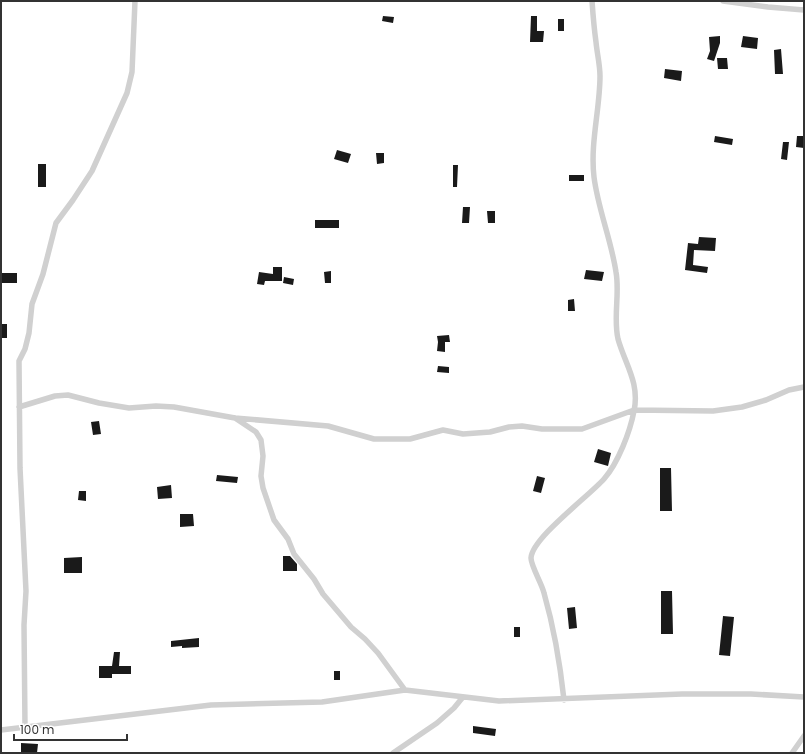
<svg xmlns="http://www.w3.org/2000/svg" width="805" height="754" viewBox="0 0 805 754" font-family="Poppins,sans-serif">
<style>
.building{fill:#1a1a1a}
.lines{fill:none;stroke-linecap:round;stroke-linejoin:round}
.street{stroke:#d0d0d0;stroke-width:5.5}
</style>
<rect width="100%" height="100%" fill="#fff"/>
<path class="building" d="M383 16 394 17 393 23 382 21Z
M531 16H537V31H544L543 42H530Z
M558 19H564V31H558Z
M720 36V43L714 61 707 59 710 51 709 37Z
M743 36 758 38 757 49 741 47Z
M781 49 783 74H775L774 50Z
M717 58H727L728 69H718Z
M665 69 682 71 681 81 664 78Z
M715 136 733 139 732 145 714 142Z
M797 136H804V148L796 147Z
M783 142H789L787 160 781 159Z
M337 150 351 154 348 163 334 159Z
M376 153H384V163L377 164Z
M38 164H46V187H38Z
M453 165H458L457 187H453Z
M569 175H584V181H569Z
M463 207H470L469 223H462Z
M487 211H495V223H488Z
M315 220H339V228H315Z
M699 237 716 238 715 251 694 250 693 265 708 267 707 273 685 270 688 243 698 244Z
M273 267H282V281H265L264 285 257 284 259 272 273 274Z
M586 270 604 272 602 281 584 279Z
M331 271V283H325L324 272Z
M1 273H17V283H1Z
M284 277 294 279 293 285 283 283Z
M574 299 575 311H568V300Z
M1 324H7V338H1Z
M449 335 450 342H445V352L437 351 438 342 437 336Z
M438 366 449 367V373L437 372Z
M99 421 101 434 93 435 91 422Z
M598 449 611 453 608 466 594 462Z
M660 468H671L672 511H660Z
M217 475 238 477 237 483 216 481Z
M537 476 545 478 541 493 533 491Z
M171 485 172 498 158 499 157 487Z
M79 491H86V501L78 500Z
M180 514H193L194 526 180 527Z
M283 556H290L297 564V571H283Z
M82 557V573H64V558Z
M661 591H672L673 634H661Z
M575 607 577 628 569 629 567 608Z
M723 616 734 617 730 656 719 655Z
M514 627H520V637H514Z
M199 638V647L182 648V646L171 647V641Z
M114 652H120L119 666H131V674H112V678H99V666H112Z
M334 671H340V680H334Z
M473 726 496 729 495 736 473 733Z
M21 743 38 744 37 753H21Z"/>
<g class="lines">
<path class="street" d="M723 1 768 7 804 10
M19 407 55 396 68 395 99 403 129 408 156 406 174 407 235 418 328 426 374 439H410L443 430 463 434 490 432 509 427 522 426 542 429H582L634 410 713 411 742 407 766 400 789 390 804 387
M235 418 256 432 261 440 263 456 261 476 263 488 274 520 288 539 294 554 314 579 323 594 351 627 365 639 378 653 405 690
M564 700C560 663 554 628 544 593 542 584 531 566 531 558 532 538 589 496 604 479 618 463 630 432 634 411 640 383 625 364 618 339 613 317 620 294 616 272 611 239 598 209 594 177 590 143 600 109 600 76 600 65 597 53 596 42 594 28 593 15 592 1
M25 727 24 625 26 591 20 468 19 361 25 349 29 333 32 304 43 274 56 223 73 200 92 171 127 93 132 72 135 1
M1 730 211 705 322 702 405 690 499 701 682 694H751L804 697
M393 753 437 723 454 708 463 697
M792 753 804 736"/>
</g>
<rect width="805" height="754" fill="none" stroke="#333333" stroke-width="4"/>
<path d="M14 734v6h113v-6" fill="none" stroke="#333333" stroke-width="2"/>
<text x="20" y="734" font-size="12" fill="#333333" stroke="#ffffff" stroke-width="3" paint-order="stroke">100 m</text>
</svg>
